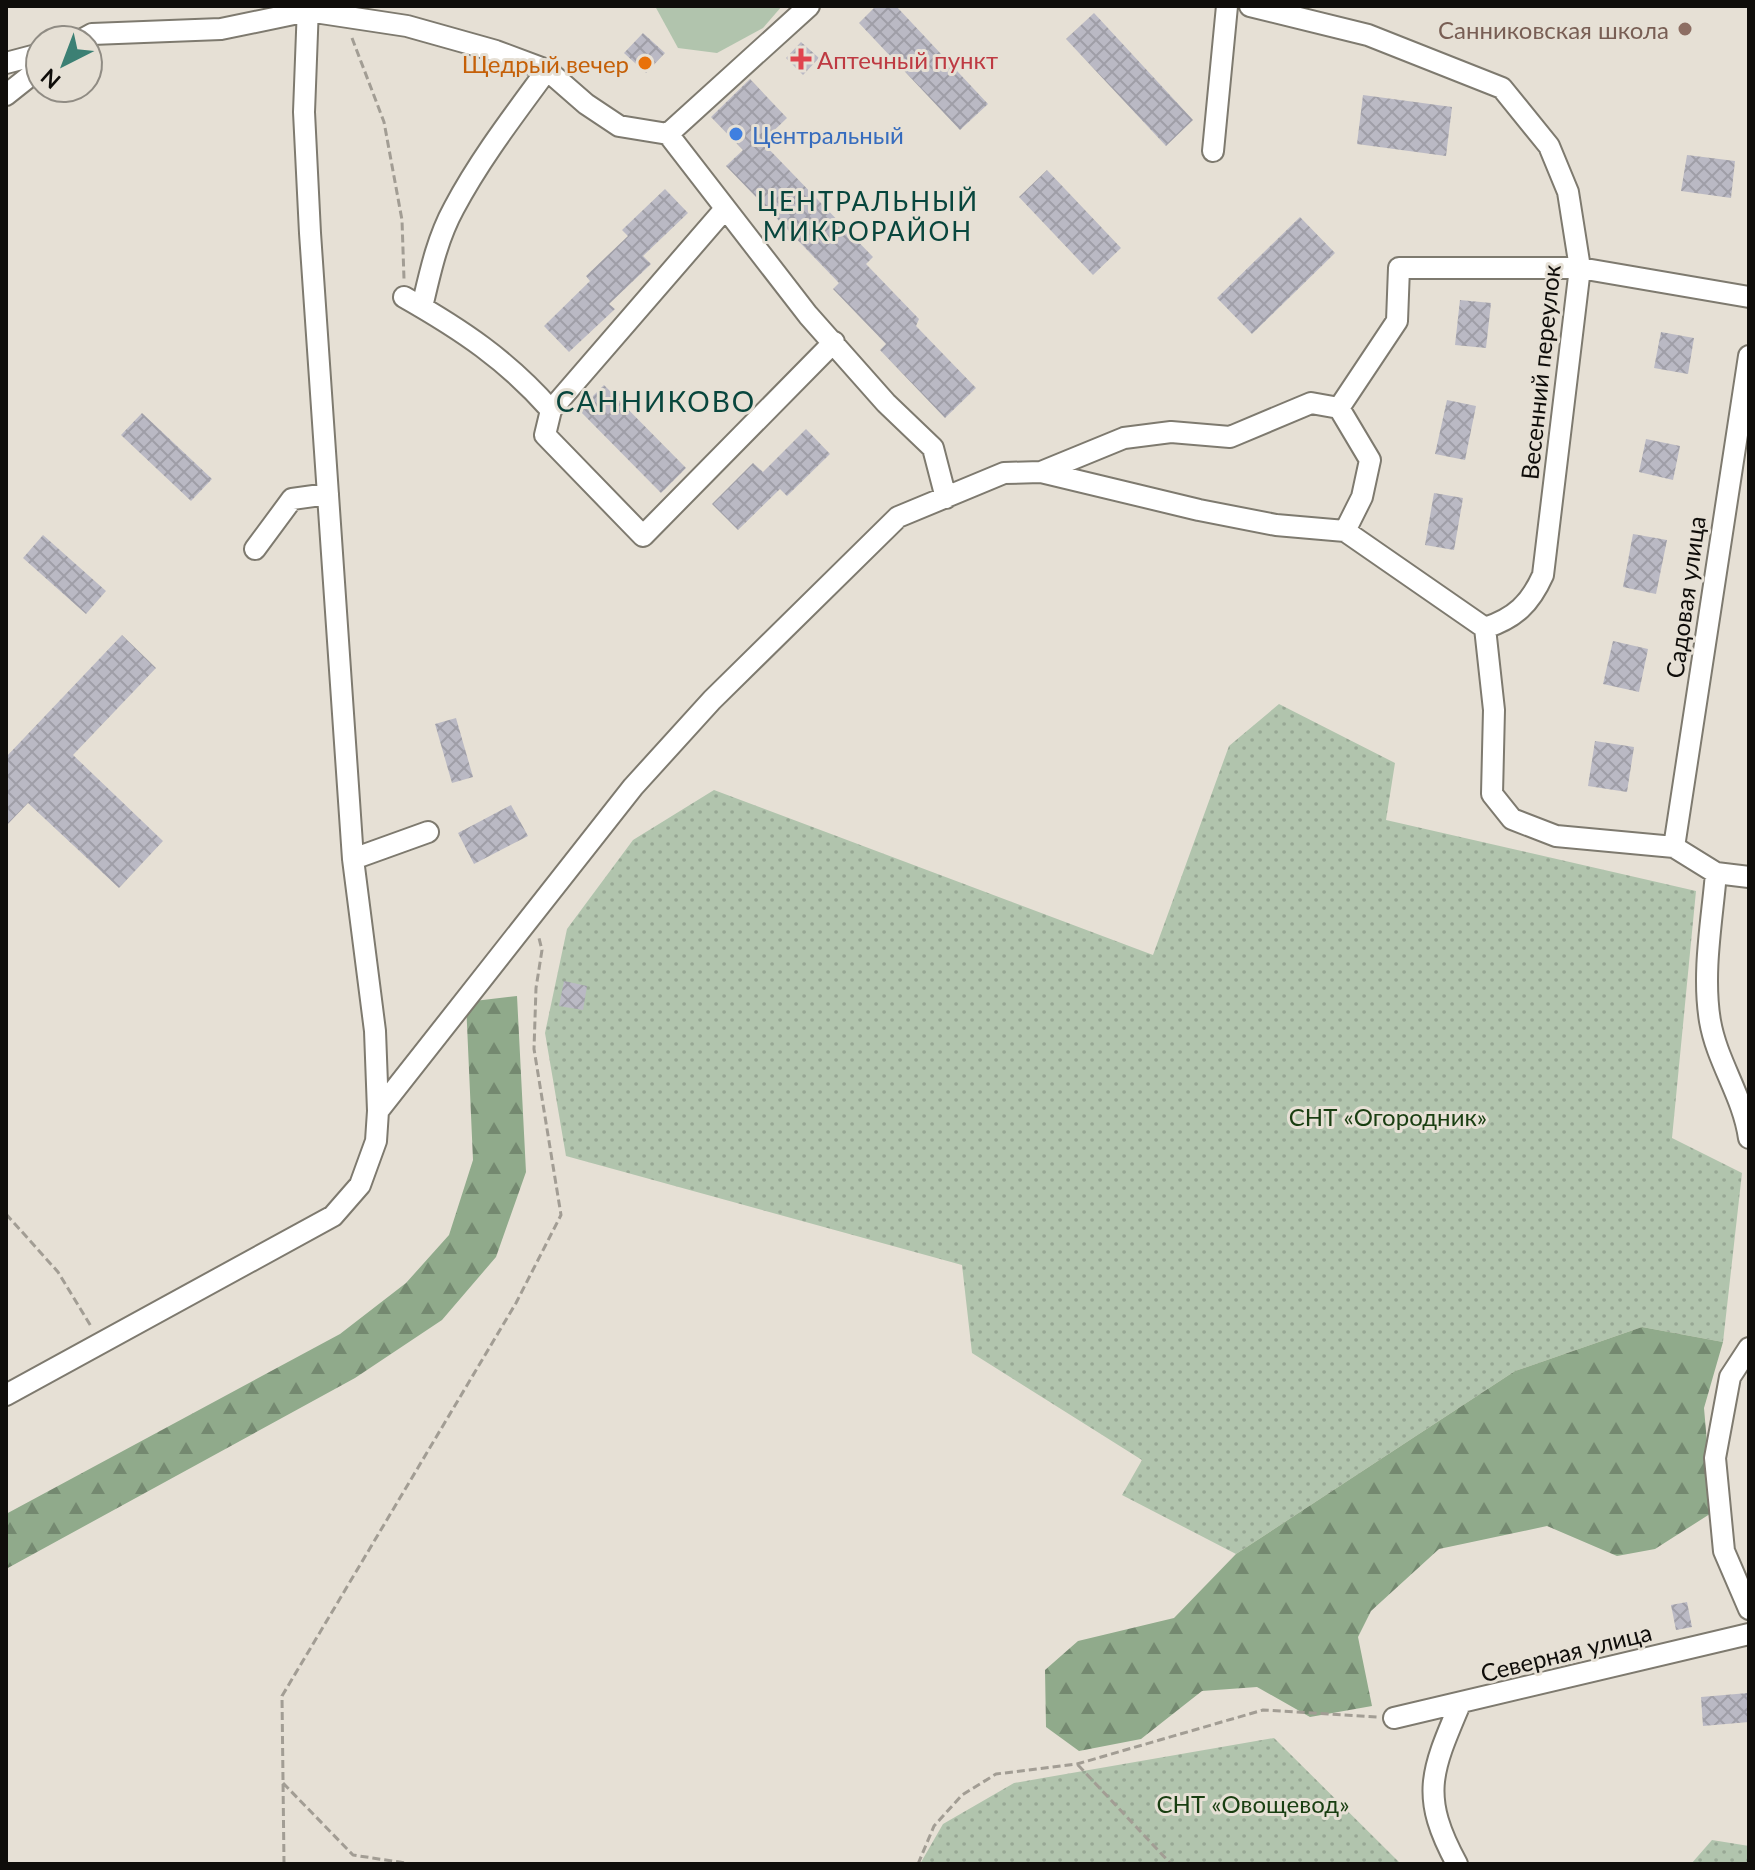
<svg xmlns="http://www.w3.org/2000/svg" width="1755" height="1870" viewBox="0 0 1755 1870" font-family="Lato,sans-serif">
<style>
.grass{fill:url(#grass-dots)}
.forest{fill:url(#forest-firs)}
.park{fill:#b1c4ad}
.building{fill:url(#building-cross-hatch)}
.lines{fill:none;stroke-linecap:round;stroke-linejoin:round}
.minor-casing{stroke:#7e7a6f;stroke-width:24}
.path{stroke:#a29d94;stroke-width:3;stroke-dasharray:8 4;stroke-linecap:butt}
.minor{stroke:#fff;stroke-width:20}
.education-dot{fill:#8d6e63;stroke:#e6e0d5;stroke-width:3}
.health-dot{fill:#e0444e;stroke:#e6e0d5;stroke-width:3}
.food-dot{fill:#e8710a;stroke:#e6e0d5;stroke-width:3}
.shop-dot{fill:#3f7fe0;stroke:#e6e0d5;stroke-width:3}
.labels{text-anchor:middle;dominant-baseline:central;stroke-width:6;stroke-linejoin:round;paint-order:stroke}
.education-label{font-size:24px;fill:#785e54;stroke:#e6e0d5;text-anchor:end}
.health-label{font-size:24px;fill:#be3a42;stroke:#e6e0d5;text-anchor:start}
.food-label{font-size:24px;fill:#c56008;stroke:#e6e0d5;text-anchor:end}
.shop-label{font-size:24px;fill:#366cbe;stroke:#e6e0d5;text-anchor:start}
.street-label{font-size:24px;fill:#0f0d0a;stroke:#e6e0d5}
.park-label{font-size:24px;fill:#193e11;stroke:#e6e0d5}
.neighbourhood-label{font-size:26px;letter-spacing:2px;fill:#08463d;stroke:#e6e0d5}
.quarter-label{font-size:28px;letter-spacing:2px;fill:#08463d;stroke:#e6e0d5}
</style>
<defs>
<pattern id="grass-dots" width="8" height="8" patternUnits="userSpaceOnUse" patternTransform="scale(2)"><rect width="8" height="8" fill="#b1c4ad"/><path d="M2 2h.1M6 6h.1" fill="none" stroke="#97a794" stroke-width="1.8" stroke-linecap="round"/></pattern>
<pattern id="forest-firs" width="22" height="20" patternUnits="userSpaceOnUse" patternTransform="scale(2)"><rect width="22" height="20" fill="#90aa8b"/><path d="M5 1l3.5 6h-7zM16 11l3.5 6h-7z" fill="#748970"/></pattern>
<pattern id="building-cross-hatch" width="8" height="8" patternUnits="userSpaceOnUse" patternTransform="scale(2)"><rect width="8" height="8" fill="#bab9c4"/><path d="M0 0l8 8M0 8l8-8" fill="none" stroke="#9f9ea7"/></pattern>
</defs>
<rect width="100%" height="100%" fill="#e6e0d5"/>
<path class="grass" d="M1279 704 1395 763 1386 820 1696 891 1672 1138 1742 1173 1723 1342 1642 1327 1515 1371 1236 1554 1122 1495 1142 1460 972 1353 962 1265 566 1156 545 1033 567 929 633 840 714 790 1153 955 1229 746Z
M1274 1738 1401 1864H920L943 1824 1014 1783Z
M1712 1840 1749 1846V1864H1691Z"/>
<path class="forest" d="M517 996 526 1172 496 1257 442 1320 355 1378 6 1569V1514L340 1334 406 1283 449 1235 473 1160 466 1002Z
M1642 1327 1723 1342 1704 1408 1713 1512 1655 1549 1617 1556 1547 1526 1439 1549 1371 1611 1358 1637 1372 1706 1310 1717 1257 1687 1202 1691 1141 1739 1079 1751 1046 1727 1045 1670 1078 1641 1174 1618 1236 1554 1515 1371Z"/>
<path class="park" d="M655 6H782L763 28 717 53 678 48Z"/>
<path class="building" d="M876 6H896L988 104 960 130 859 23Z
M1094 13 1193 120 1166 146 1066 39Z
M643 33 665 53 646 73 624 53Z
M801 42 819 58 803 75 786 58Z
M750 79 787 118 762 142 873 257 866 264 919 319 916 326 976 388 945 418 880 350 886 344 833 289 839 283 726 166 743 150 711 117Z
M1363 95 1452 107 1446 156 1357 144Z
M1687 155 1735 161 1731 198 1681 191Z
M1047 170 1121 248 1093 275 1019 197Z
M665 189 688 213 643 256 651 264 609 304 615 309 569 352 544 326 590 281 586 276 628 236 622 230Z
M1300 217 1335 253 1252 334 1217 298Z
M1460 300 1491 303 1486 348 1455 345Z
M1661 332 1694 338 1688 374 1654 368Z
M604 385 686 468 661 493 579 410Z
M1447 400 1476 406 1465 460 1435 454Z
M142 413 212 479 191 501 121 435Z
M806 429 830 454 787 496 780 489 738 530 712 504 753 463 763 472Z
M1646 439 1680 446 1673 480 1639 472Z
M1434 493 1463 498 1454 550 1425 545Z
M1633 534 1667 540 1656 594 1623 587Z
M43 535 106 591 86 614 23 558Z
M122 635 156 668 73 755 163 841 119 888 28 803 6 826V757Z
M1613 641 1648 649 1639 692 1603 684Z
M456 718 473 777 452 783 435 724Z
M1595 741 1634 747 1627 792 1588 786Z
M511 805 528 836 474 864 458 833Z
M564 981 587 986 583 1010 559 1006Z
M1687 1602 1692 1627 1676 1630 1671 1605Z
M1748 1693 1749 1722 1703 1726 1701 1697Z"/>
<g class="lines">
<defs>
<path id="minor" d="M1250 6 1368 35 1502 88 1549 146 1568 192 1580 268 1543 575C1530 604 1515 618 1485 628
M81 40 92 34 221 29 308 11 407 26 496 51 547 70 586 104 619 126 668 134 808 315 886 403 933 448 946 498
M6 63 40 54
M6 95 40 68
M668 134 809 6
M1213 151 1227 6
M724 210 551 410 545 435 643 536 834 342
M404 297C462 330 507 360 551 410
M422 307C430 273 437 239 454 208 480 159 514 115 547 70
M1339 408 1370 460 1362 497 1345 531
M1041 472 1124 438 1171 432 1230 437 1311 403 1339 408 1397 321 1399 268H1580L1749 297
M255 549 292 499 328 494
M1674 847 1749 356
M353 859 428 832
M1716 873C1712 921 1702 973 1710 1021 1717 1062 1743 1096 1749 1138
M378 1111 633 787 712 700 898 517 1004 473 1041 472 1199 510 1276 525 1345 531 1485 628 1494 710 1492 794 1512 819 1556 836 1674 847 1716 873 1749 877
M1749 1348 1730 1377 1715 1458 1724 1551 1749 1609
M6 1395 333 1216 360 1185 376 1141 378 1111 375 1031 353 859 310 233 304 112 308 6
M1394 1718 1749 1634
M1457 1864C1420 1796 1431 1772 1460 1704"/>
</defs>
<use href="#minor" class="minor-casing"/>
<path class="path" d="M352 38 384 122 402 220 404 279
M6 1214 58 1272 92 1328
M1078 1765 1171 1864
M283 1783 353 1855 412 1864
M284 1864 282 1696 516 1303 561 1215 534 1049 536 988 542 950 539 938
M918 1864 934 1826 962 1795 996 1774 1077 1764 1263 1710 1377 1717"/>
<use href="#minor" class="minor"/>
</g>
<circle class="education-dot" cx="1685" cy="29" r="8"/>
<path class="health-dot" d="M797 47h8v8h8v8h-8v8h-8v-8h-8v-8h8z"/>
<circle class="food-dot" cx="645" cy="63" r="8"/>
<circle class="shop-dot" cx="736" cy="134" r="8"/>
<g class="labels">
<g class="education-label">
<text x="1669" y="29">Санниковская школа</text>
</g>
<g class="health-label">
<text x="817" y="59">Аптечный пункт</text>
</g>
<g class="food-label">
<text x="629" y="63">Щедрый вечер</text>
</g>
<g class="shop-label">
<text x="752" y="134">Центральный</text>
</g>
<g class="street-label">
<text transform="translate(1540 372) rotate(-84)">Весенний переулок</text>
<text transform="translate(1685 597) rotate(-82)">Садовая улица</text>
<text transform="translate(1566 1652) rotate(-14)">Северная улица</text>
</g>
<g class="park-label">
<text x="1388" y="1116">СНТ «Огородник»</text>
<text x="1253" y="1803">СНТ «Овощевод»</text>
</g>
<g class="neighbourhood-label">
<text x="868" y="201">ЦЕНТРАЛЬНЫЙ<tspan x="868" dy="30">МИКРОРАЙОН</tspan></text>
</g>
<g class="quarter-label">
<text x="656" y="401">САННИКОВО</text>
</g>
</g>
<rect width="1755" height="1870" fill="none" stroke="#0f0d0a" stroke-width="16"/>
<g transform="translate(64 64) rotate(222)"><circle r="38" fill="#e6e0d5" stroke="#908c84" stroke-width="2"/>
<path d="M0-6L14 30L0 20L-14 30Z" fill="#3c8074"/>
<text y="-12" font-size="22" font-weight="bold" text-anchor="middle" fill="#0f0d0a">N</text>
</g>
</svg>
